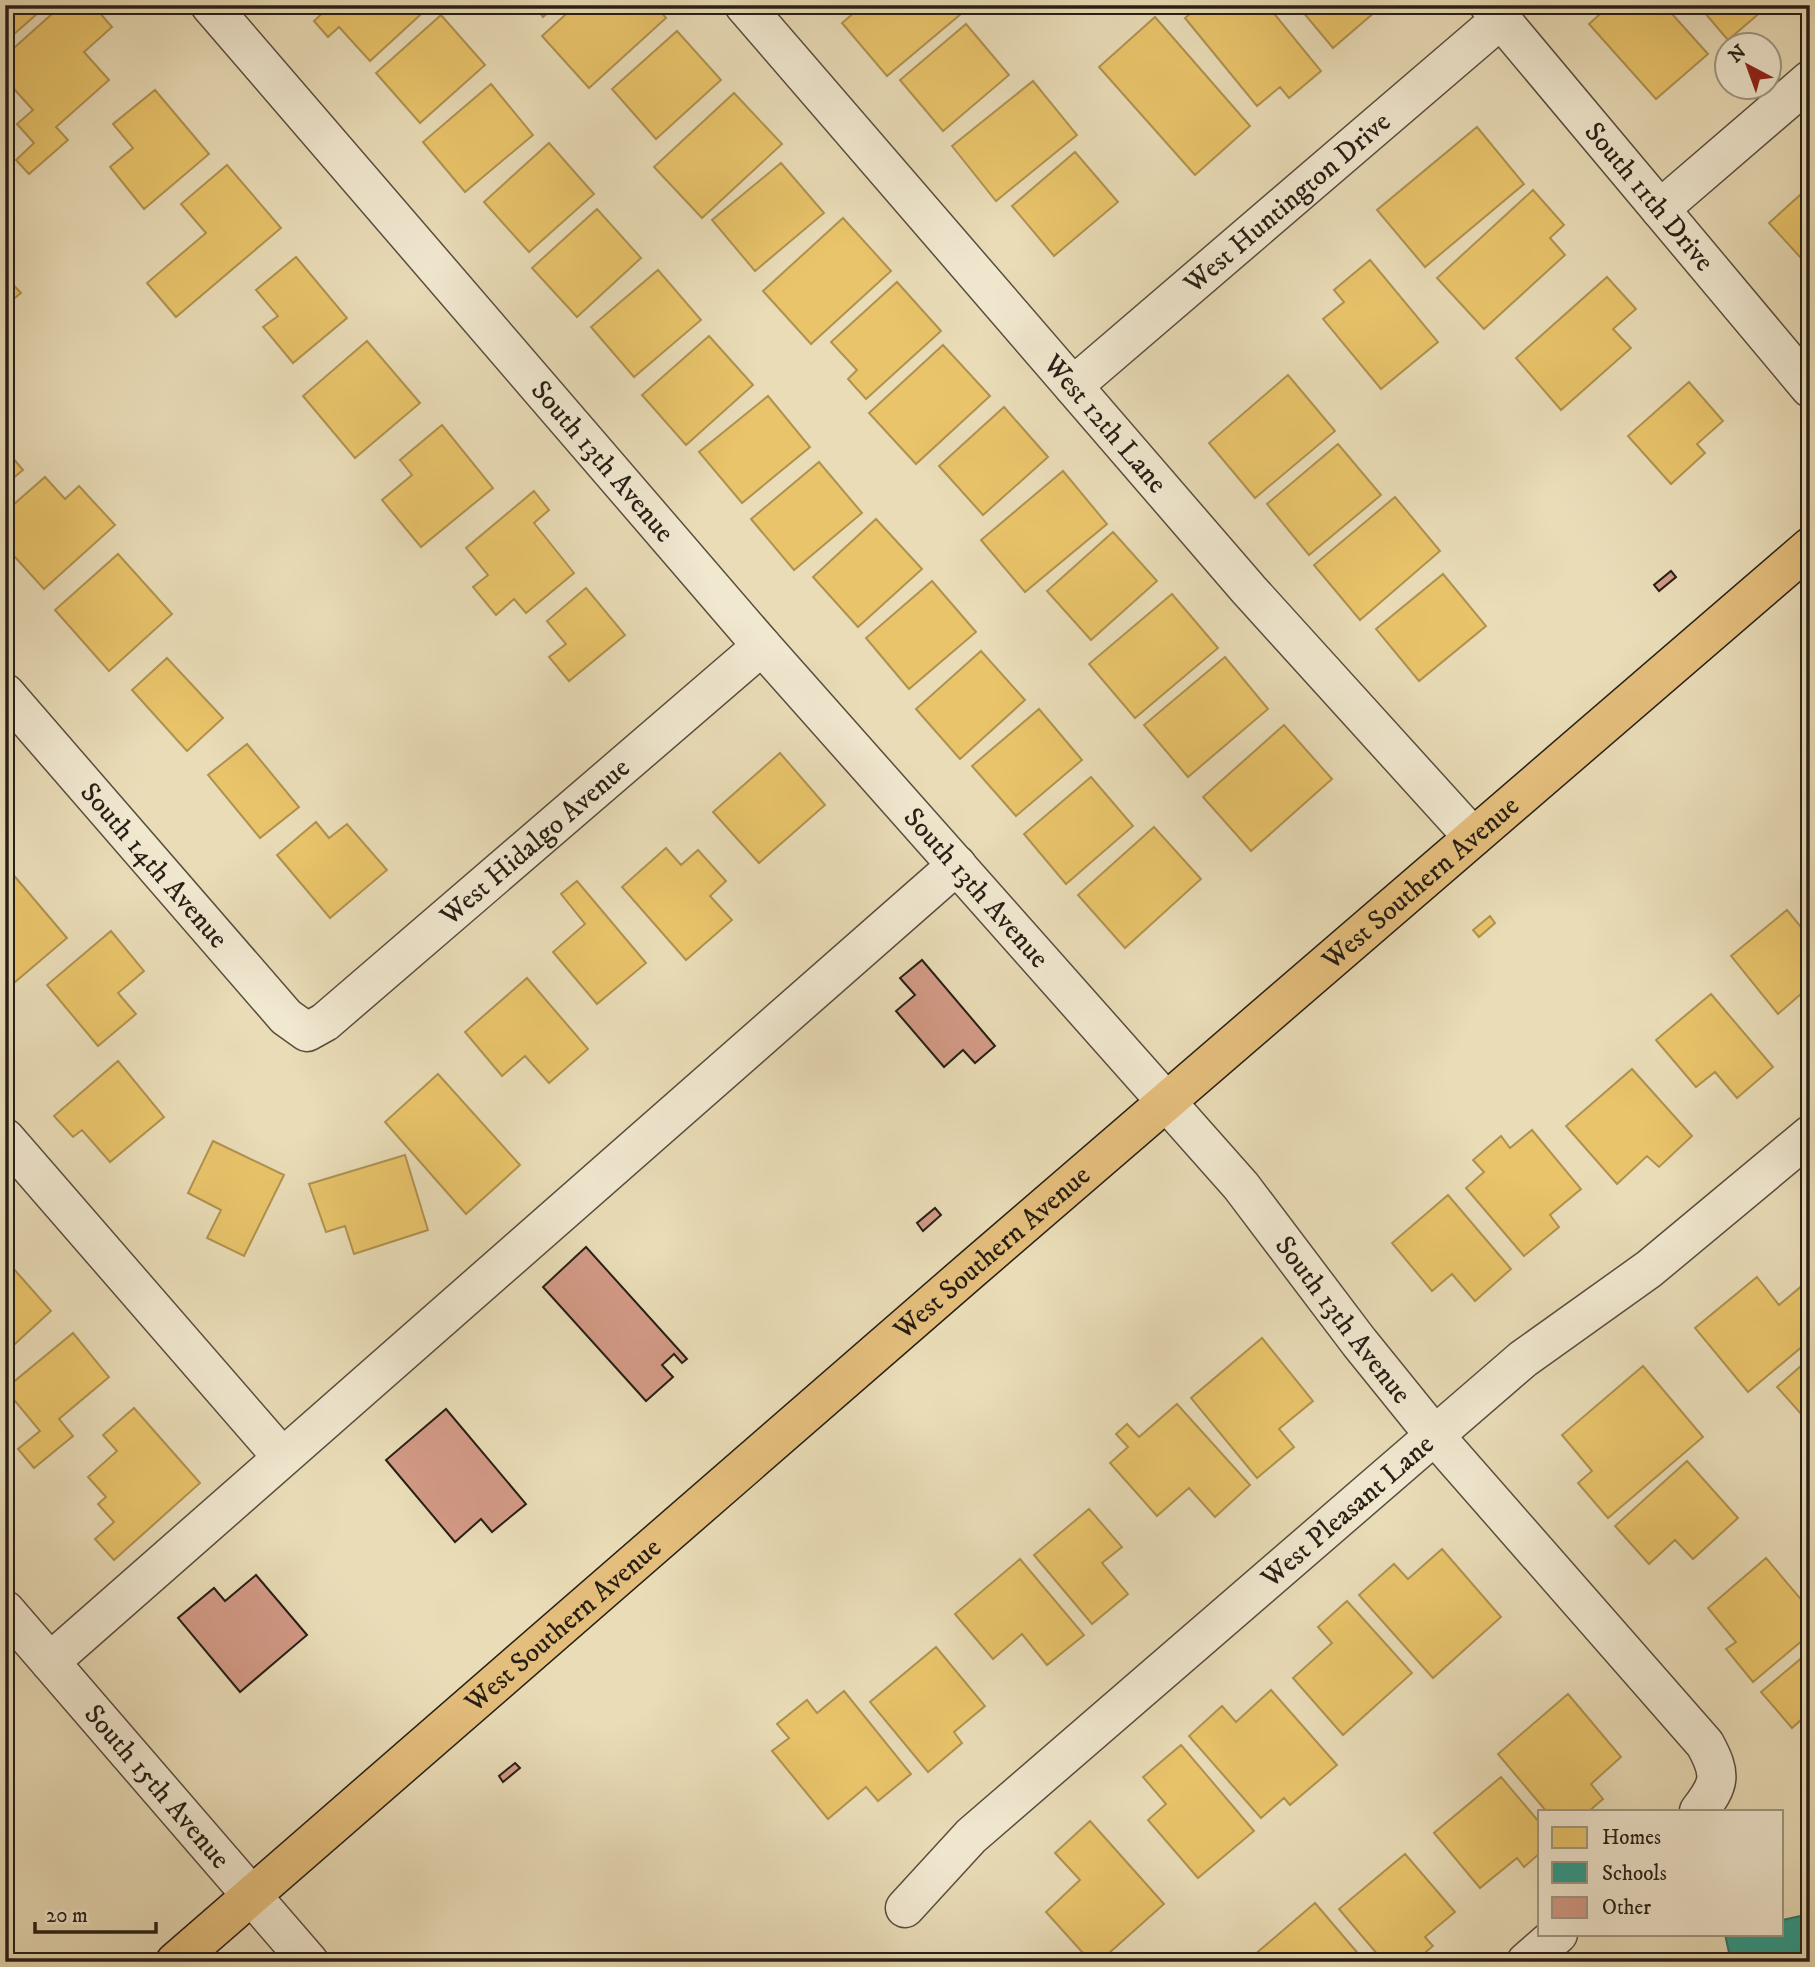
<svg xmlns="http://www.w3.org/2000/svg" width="1815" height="1967" viewBox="0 0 1815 1967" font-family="'IM FELL DW Pica',serif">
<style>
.homes{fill:#e9c46a;stroke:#af9250;stroke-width:2}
.schools{fill:#2a9d8f;stroke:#29776a;stroke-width:2}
.building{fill:#d39a86;stroke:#271f15;stroke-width:2}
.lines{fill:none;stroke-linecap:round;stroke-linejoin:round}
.minor-casing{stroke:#584e3e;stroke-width:41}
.major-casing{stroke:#271f15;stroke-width:41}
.minor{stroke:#f1e8d0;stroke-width:38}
.major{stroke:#e4be7c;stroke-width:38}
.labels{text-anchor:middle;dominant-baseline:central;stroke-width:7;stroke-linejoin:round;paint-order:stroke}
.street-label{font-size:28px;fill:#271f15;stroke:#f1e8d0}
</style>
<rect width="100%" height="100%" fill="#e9dcb7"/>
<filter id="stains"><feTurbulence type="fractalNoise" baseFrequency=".00286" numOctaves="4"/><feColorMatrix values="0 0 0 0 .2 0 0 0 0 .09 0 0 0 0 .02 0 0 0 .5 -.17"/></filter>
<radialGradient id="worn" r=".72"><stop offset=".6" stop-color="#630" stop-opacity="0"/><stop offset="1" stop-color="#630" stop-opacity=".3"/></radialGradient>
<path class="homes" d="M5 5H45L46 6 5 42Z
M62 5H93L112 27 84 52 109 80 56 127 68 140 29 174 16 160 34 143 17 124 33 110 5 79V56Z
M331 5H431L370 61 339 27 328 37 314 21Z
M534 5H557L543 17Z
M576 5H655L666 18 589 88 542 36Z
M863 5H966L968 8 887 76 842 23Z
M1200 5H1267L1321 71 1289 98 1280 87 1257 106 1185 18Z
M1297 5H1383L1333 48Z
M1610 5H1664L1708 54 1656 99 1589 24Z
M1698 5H1756L1762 11 1728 40Z
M441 15 485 65 420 123 376 73Z
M1155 17 1250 126 1195 175 1099 67Z
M966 24 1009 75 943 131 900 80Z
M677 31 721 80 656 139 612 89Z
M1033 81 1077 135 996 201 952 146Z
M491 84 533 135 465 192 423 142Z
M155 90 209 154 144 209 110 167 133 148 113 124Z
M734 93 782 144 702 218 654 167Z
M1477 127 1524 184 1425 267 1377 210Z
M549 143 594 194 529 252 484 202Z
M1075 152 1118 202 1054 256 1012 206Z
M781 163 824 213 755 271 712 220Z
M227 165 281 228 176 317 147 283 206 233 181 204Z
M1810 186V268L1769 223Z
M1533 190 1564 225 1550 238 1565 255 1484 329 1437 278Z
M597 209 641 258 577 317 532 268Z
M843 218 891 271 811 344 763 291Z
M296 257 347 318 293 363 263 327 278 316 256 290Z
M1370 260 1438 342 1381 389 1323 319 1344 302 1334 290Z
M658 270 701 320 634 377 591 327Z
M5 276 21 293 5 306Z
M1607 277 1636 309 1613 329 1631 348 1561 410 1516 358Z
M897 282 941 331 866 399 848 379 857 370 831 342Z
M709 336 753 385 686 445 642 395Z
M367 341 420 403 355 458 303 396Z
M943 345 990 396 916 464 869 413Z
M1288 375 1335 431 1255 498 1209 443Z
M1689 382 1723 421 1697 444 1705 453 1671 484 1628 436Z
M768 396 810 447 742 503 699 452Z
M1004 407 1048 457 983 515 939 466Z
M442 425 493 488 421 547 382 500 412 475 400 460Z
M1338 444 1381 495 1309 555 1267 504Z
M5 449 23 470 5 485Z
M819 462 862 513 794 570 751 519Z
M1063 471 1107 524 1025 592 981 540Z
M45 477 65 499 79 486 115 525 44 589 5 546V512Z
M534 491 549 510 534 523 574 573 526 613 514 599 496 615 473 587 488 575 466 548Z
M1395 497 1440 551 1360 620 1314 565Z
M876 519 922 569 858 627 813 577Z
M1113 532 1157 581 1091 640 1047 591Z
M118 554 172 614 109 671 55 610Z
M1443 574 1486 626 1419 681 1376 629Z
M932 581 976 632 909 689 866 638Z
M586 588 625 635 569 681 549 657 566 644 547 621Z
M1172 594 1218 648 1135 718 1089 664Z
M981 651 1025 700 960 759 916 709Z
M1225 657 1268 709 1188 777 1144 725Z
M167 658 223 718 187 751 132 690Z
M1039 709 1082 760 1016 816 972 766Z
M1284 725 1332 779 1251 851 1203 797Z
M247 744 299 807 260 838 208 775Z
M780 753 825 805 759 863 713 812Z
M1091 777 1133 826 1066 884 1024 834Z
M316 822 329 838 347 824 387 870 330 918 277 855Z
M1154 827 1201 879 1125 948 1078 895Z
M666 848 681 865 698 850 726 881 710 896 732 920 686 960 622 887Z
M5 865 67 938 8 988 5 984Z
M577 881 646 963 597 1004 553 952 585 924 561 894Z
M1787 910 1810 938V1005L1801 994 1778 1014 1731 956Z
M1490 916 1495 923 1479 937 1473 930Z
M111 931 144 971 118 993 136 1014 98 1046 47 985Z
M527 978 588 1049 549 1083 525 1056 502 1076 465 1032Z
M1711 994 1773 1067 1737 1098 1715 1072 1696 1087 1656 1040Z
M118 1061 164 1117 110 1162 82 1130 73 1137 54 1116Z
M1632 1069 1692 1136 1659 1167 1647 1156 1617 1184 1566 1126Z
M438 1074 520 1165 466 1214 385 1122Z
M1532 1130 1581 1189 1550 1215 1559 1227 1524 1256 1466 1188 1484 1172 1473 1160 1501 1136 1510 1148Z
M213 1141 284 1175 244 1256 207 1238 221 1210 188 1193Z
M405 1155 428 1230 354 1254 345 1226 326 1232 309 1184Z
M1448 1195 1511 1269 1475 1301 1452 1274 1432 1291 1392 1243Z
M5 1259 51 1311 5 1353Z
M1757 1277 1779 1305 1810 1279V1340L1748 1392 1695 1328Z
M73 1333 109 1377 59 1419 73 1436 34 1468 18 1449 40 1431 5 1389Z
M1262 1338 1313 1401 1279 1429 1294 1447 1257 1478 1191 1398Z
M1810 1358V1424L1777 1387Z
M1643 1366 1703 1437 1608 1518 1578 1483 1592 1471 1562 1435Z
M1177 1404 1250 1485 1215 1517 1189 1488 1157 1516 1110 1463 1128 1447 1116 1434 1127 1424 1139 1437Z
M134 1408 200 1483 114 1560 95 1539 114 1522 98 1504 106 1497 88 1477 117 1451 103 1435Z
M1687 1461 1738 1518 1693 1559 1675 1540 1649 1564 1615 1526Z
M1089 1509 1122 1547 1102 1563 1128 1594 1092 1624 1034 1555Z
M1442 1549 1501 1617 1433 1678 1359 1595 1394 1564 1408 1579Z
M1766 1558 1810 1610V1634L1753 1682 1726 1649 1736 1642 1708 1608Z
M1020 1559 1084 1635 1047 1665 1022 1634 993 1659 955 1614Z
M1347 1601 1412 1673 1343 1735 1293 1678 1332 1643 1318 1627Z
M936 1647 985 1706 954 1732 962 1743 928 1772 870 1702Z
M1810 1651V1712L1792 1728 1761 1692Z
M1271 1690 1337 1765 1290 1805 1284 1798 1261 1818 1189 1736 1222 1706 1236 1722Z
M844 1691 911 1774 878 1801 866 1787 828 1819 772 1751 789 1738 777 1724 807 1700 817 1713Z
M1568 1694 1621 1757 1591 1784 1603 1799 1589 1811H1546L1498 1754Z
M1181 1745 1254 1831 1198 1878 1148 1820 1166 1804 1143 1777Z
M1501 1777 1540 1823V1853L1524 1867 1517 1858 1480 1888 1434 1833Z
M1090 1821 1164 1904 1099 1962H1091L1046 1912 1080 1880 1055 1853Z
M1405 1854 1455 1912 1425 1937 1433 1946 1414 1962H1384L1339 1909Z
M1315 1903 1361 1957 1355 1962H1246Z"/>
<path class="schools" d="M1810 1914V1962H1731L1725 1934H1782V1920Z"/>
<path class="building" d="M1671 571 1676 577 1659 591 1654 585Z
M922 960 995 1046 975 1063 963 1050 944 1067 896 1011 915 995 900 978Z
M935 1208 941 1215 923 1231 917 1223Z
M586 1247 687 1359 682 1363 674 1354 662 1365 673 1377 646 1401 543 1287Z
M446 1409 526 1504 492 1532 481 1519 455 1542 386 1460Z
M256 1575 307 1635 240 1692 178 1618 214 1588 225 1601Z
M515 1763 520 1768 503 1782 499 1776Z"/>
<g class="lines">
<defs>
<g id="minor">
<path id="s1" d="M210 5 762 646 1241 1186 1359 1342 1435 1436 1705 1744C1722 1775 1720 1784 1699 1811"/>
<path id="s2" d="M744 5 1249 590 1473 837"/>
<path id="s3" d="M1489 5 1810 388"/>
<path d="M1660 209 1810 80"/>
<path id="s4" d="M1073 386 1501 19"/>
<path id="s5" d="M5 693 286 1017 307 1032 325 1022 762 646"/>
<path d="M5 1138 282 1457"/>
<path id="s6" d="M5 1610 309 1962"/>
<path d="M50 1662 957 865"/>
<path id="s7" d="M905 1908 971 1836 1523 1359 1649 1269 1810 1135"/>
<path d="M1526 1962 1558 1934"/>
</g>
<g id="major">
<path id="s8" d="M175 1962 971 1270 1810 547"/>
</g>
</defs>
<use href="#minor" class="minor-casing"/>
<use href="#major" class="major-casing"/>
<use href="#minor" class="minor"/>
<use href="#major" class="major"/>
</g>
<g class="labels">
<g class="street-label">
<text stroke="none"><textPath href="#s3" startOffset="250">South 11th Drive</textPath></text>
<text stroke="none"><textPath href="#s4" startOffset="282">West Huntington Drive</textPath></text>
<text stroke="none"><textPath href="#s2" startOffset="553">West 12th Lane</textPath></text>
<text stroke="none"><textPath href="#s1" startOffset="602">South 13th Avenue</textPath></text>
<text stroke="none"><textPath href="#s5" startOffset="752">West Hidalgo Avenue</textPath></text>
<text stroke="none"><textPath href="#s5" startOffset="228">South 14th Avenue</textPath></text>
<text stroke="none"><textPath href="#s8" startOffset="1648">West Southern Avenue</textPath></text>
<text stroke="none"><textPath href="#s1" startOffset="1169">South 13th Avenue</textPath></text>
<text stroke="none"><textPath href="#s8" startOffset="1082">West Southern Avenue</textPath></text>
<text stroke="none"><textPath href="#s1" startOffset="1736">South 13th Avenue</textPath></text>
<text stroke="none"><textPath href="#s7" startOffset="595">West Pleasant Lane</textPath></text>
<text stroke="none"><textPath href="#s8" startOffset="514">West Southern Avenue</textPath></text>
<text stroke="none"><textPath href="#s6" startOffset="233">South 15th Avenue</textPath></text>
</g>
</g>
<rect width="1815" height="1967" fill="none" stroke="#e9dcb7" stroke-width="28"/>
<rect x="7" y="7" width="1801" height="1953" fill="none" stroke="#271f15" stroke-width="3.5"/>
<rect x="14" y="14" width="1787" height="1939" fill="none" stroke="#271f15" stroke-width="2"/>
<rect x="1538" y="1810" width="245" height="126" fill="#f1e8d0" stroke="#a09885" stroke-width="2"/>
<rect x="1552" y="1827" width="35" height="21" fill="#e9c46a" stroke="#a09885" stroke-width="2"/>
<text x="1602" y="1844" font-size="21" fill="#271f15">Homes</text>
<rect x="1552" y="1862" width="35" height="21" fill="#2a9d8f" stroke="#a09885" stroke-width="2"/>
<text x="1602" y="1880" font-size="21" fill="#271f15">Schools</text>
<rect x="1552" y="1897" width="35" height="21" fill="#d39a86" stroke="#a09885" stroke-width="2"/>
<text x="1602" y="1914" font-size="21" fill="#271f15">Other</text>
<g transform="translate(1748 66) rotate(319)"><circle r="33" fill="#f1e8d0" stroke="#a09885" stroke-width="2"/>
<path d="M0-5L12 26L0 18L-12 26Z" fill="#8f2418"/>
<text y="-10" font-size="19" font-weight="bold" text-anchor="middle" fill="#271f15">N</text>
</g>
<path d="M35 1922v10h121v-10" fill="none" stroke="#271f15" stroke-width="3.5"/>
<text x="46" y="1922" font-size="21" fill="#271f15" stroke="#f1e8d0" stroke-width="5" paint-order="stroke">20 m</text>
<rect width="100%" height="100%" filter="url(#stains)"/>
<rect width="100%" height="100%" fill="url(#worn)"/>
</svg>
